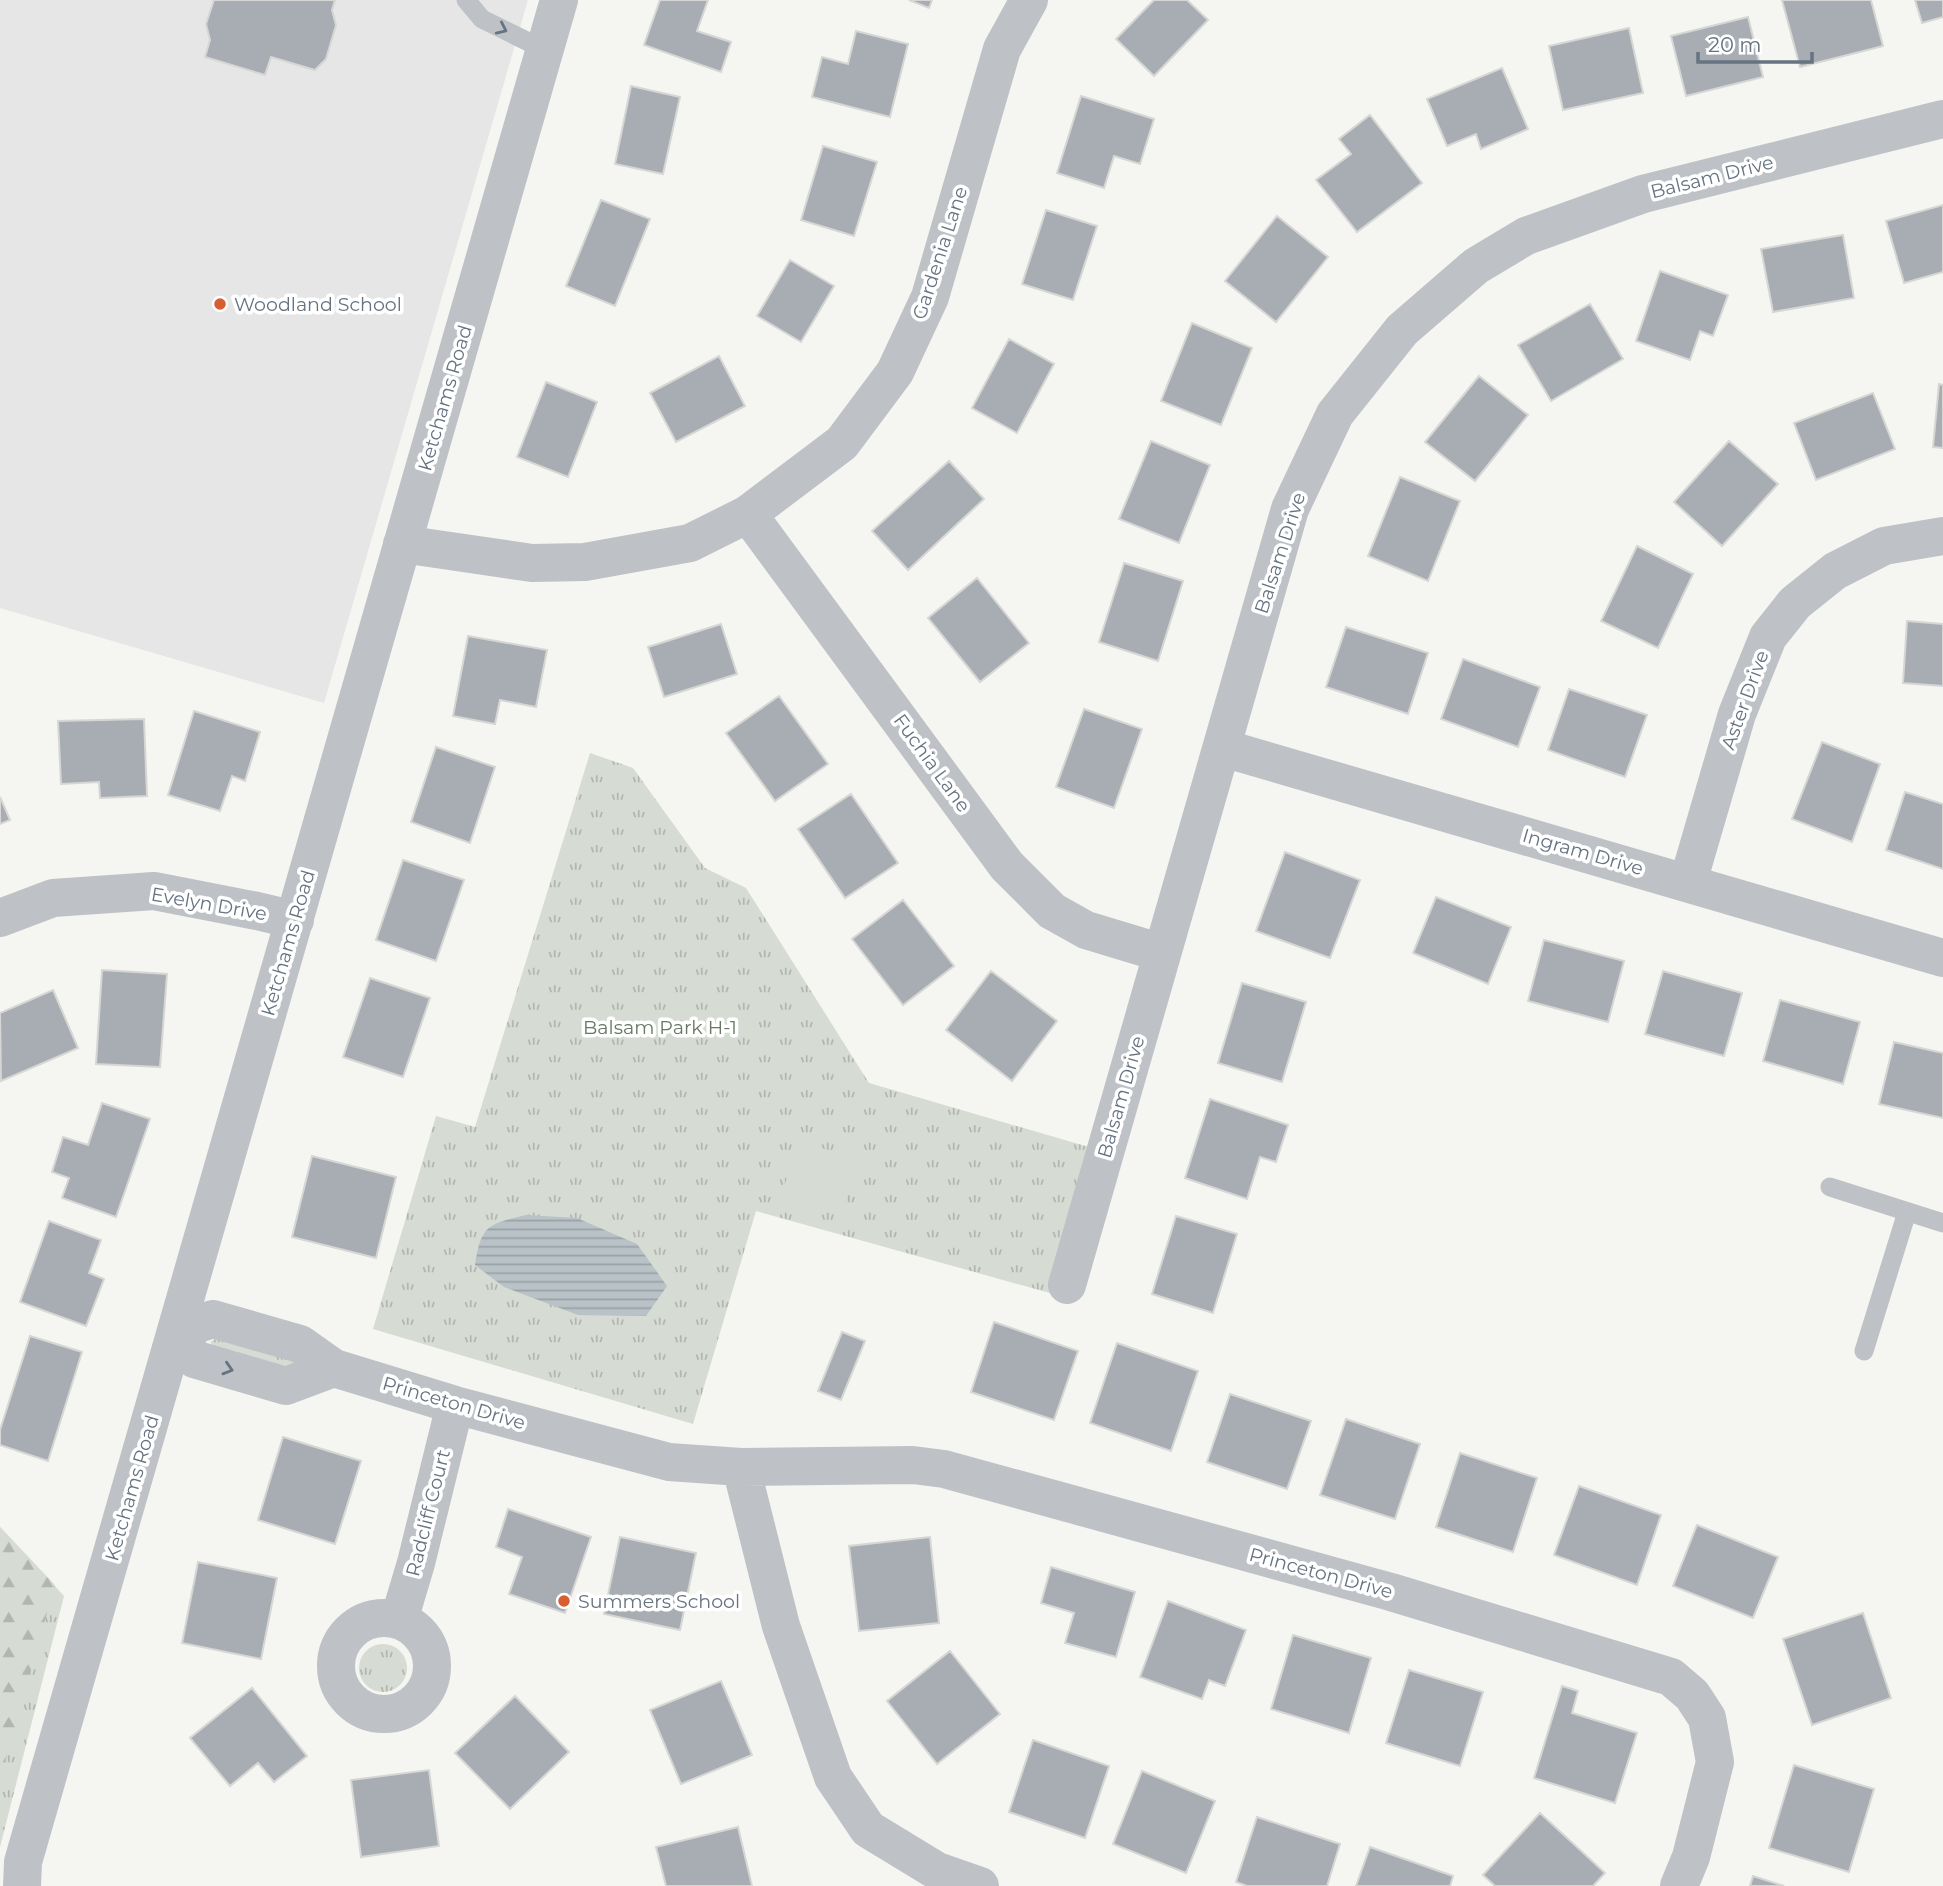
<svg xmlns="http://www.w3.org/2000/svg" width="1943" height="1886" viewBox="0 0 1943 1886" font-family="Montserrat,sans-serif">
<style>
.built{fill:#e5e6e5}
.grass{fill:url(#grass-tufts)}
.forest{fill:url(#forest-firs)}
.pitch{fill:#d6dbd3}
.water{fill:url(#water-rules)}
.building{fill:#a7adb3;stroke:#d6d6d4;stroke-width:2}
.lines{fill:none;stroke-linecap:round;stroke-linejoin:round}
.lane{stroke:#bec1c5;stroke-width:19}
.street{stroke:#bec1c5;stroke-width:38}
.oneway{stroke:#667380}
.poi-dot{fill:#d65e30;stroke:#fff;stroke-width:2.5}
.labels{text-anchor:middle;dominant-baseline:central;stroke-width:7;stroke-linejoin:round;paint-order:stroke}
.street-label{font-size:19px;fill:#667380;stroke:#fff}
.poi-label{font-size:19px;fill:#667380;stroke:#fff;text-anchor:start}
.park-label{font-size:19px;fill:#677864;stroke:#fff}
</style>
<defs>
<pattern id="grass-tufts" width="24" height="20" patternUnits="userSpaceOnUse" patternTransform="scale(1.75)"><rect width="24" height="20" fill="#d6dbd3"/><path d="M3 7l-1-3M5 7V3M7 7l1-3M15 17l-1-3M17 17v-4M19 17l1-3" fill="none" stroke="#b1b6b0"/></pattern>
<pattern id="forest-firs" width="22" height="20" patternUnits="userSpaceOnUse" patternTransform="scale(1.75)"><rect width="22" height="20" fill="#d6dbd3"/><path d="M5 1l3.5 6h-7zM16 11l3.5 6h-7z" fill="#b1b6b0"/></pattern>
<pattern id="water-rules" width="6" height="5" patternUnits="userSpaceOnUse" patternTransform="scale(1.75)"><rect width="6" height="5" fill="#b8c2c7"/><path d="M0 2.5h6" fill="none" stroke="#99a2a7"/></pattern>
</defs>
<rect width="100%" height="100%" fill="#f5f5f1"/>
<path class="built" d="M0 0H528L324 703 0 608Z"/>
<path class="grass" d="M590 753 633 768 705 868 746 888 869 1083 1106 1152 1064 1297 756 1211 693 1424 373 1329 436 1116 475 1127Z
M224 1334 284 1353 298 1367 279 1375 219 1356 210 1342Z
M0 1527 64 1596 0 1847Z
M359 1668a24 24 0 1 1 48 0a24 24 0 1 1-48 0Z"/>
<path class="forest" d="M0 1527 55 1585 0 1779Z"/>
<path class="pitch" d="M798 1141 858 1159 842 1214 781 1197Z"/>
<path class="water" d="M526 1215 577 1218 637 1244 667 1286 646 1316 578 1315 504 1287 475 1265C481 1225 488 1224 526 1215Z"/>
<path class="building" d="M214 0H335L332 10 336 25 326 59 315 70 271 57 265 75 205 57 210 40 206 24Z
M660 0H708L697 31 731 42 721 72 644 45Z
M909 0H932L929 8Z
M1154 0H1187L1208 20 1154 76 1116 39Z
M1782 0H1871L1883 46 1800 67Z
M1915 0H1943V17L1922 23Z
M1748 17 1763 77 1686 96 1671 36Z
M1629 28 1643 93 1563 110 1549 46Z
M856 31 908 44 890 117 812 97 822 57 848 64Z
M1502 68 1528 129 1481 149 1476 134 1447 146 1427 99Z
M631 86 680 97 663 174 615 164Z
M1081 96 1154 119 1140 164 1114 156 1104 188 1057 173Z
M1370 115 1422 183 1357 232 1316 180 1351 154 1339 139Z
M823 146 877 162 854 236 801 220Z
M601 200 650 219 615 306 566 286Z
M1943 205V272L1904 283 1886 221Z
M1046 210 1097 226 1073 300 1022 284Z
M1277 216 1328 257 1276 322 1225 281Z
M1843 235 1854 298 1773 312 1761 249Z
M790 260 834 286 801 342 757 316Z
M1660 271 1728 295 1713 336 1700 331 1690 360 1636 341Z
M1590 304 1623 359 1551 401 1518 345Z
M1192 323 1252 348 1221 425 1161 401Z
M1009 339 1054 364 1017 433 972 408Z
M719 356 745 406 676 442 650 393Z
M1479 376 1528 415 1475 481 1425 442Z
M546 382 597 402 568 477 517 457Z
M1939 384 1943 385V448L1933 447Z
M1873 393 1895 449 1816 480 1794 423Z
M1151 441 1210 465 1179 543 1119 519Z
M1729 441 1778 484 1722 546 1674 502Z
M949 461 984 499 908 570 872 531Z
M1400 477 1460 501 1428 581 1368 556Z
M1637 546 1693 574 1658 648 1601 621Z
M1124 563 1183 581 1158 661 1099 642Z
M977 578 1029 643 980 682 928 618Z
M1907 621 1943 624V686L1903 683Z
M721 624 737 674 664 697 648 647Z
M1346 627 1428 653 1408 714 1326 687Z
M468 636 547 650 536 707 500 700 495 724 453 716Z
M1463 659 1540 687 1518 747 1441 719Z
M1569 689 1647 715 1625 777 1548 750Z
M779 696 828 764 775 801 726 733Z
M1084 709 1142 729 1114 808 1056 787Z
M194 711 260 732 245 781 232 776 220 811 168 795Z
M144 719 147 796 100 798 99 782 61 784 58 721Z
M1822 742 1880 764 1852 842 1792 819Z
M436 747 495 767 470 843 411 822Z
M1905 792 1943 804V869L1886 850Z
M851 794 898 863 845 898 798 829Z
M0 797 10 820 0 824Z
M1285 852 1360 880 1330 958 1256 931Z
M403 860 464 880 436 961 376 940Z
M1436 897 1511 927 1488 984 1413 953Z
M903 900 954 966 903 1005 852 939Z
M1544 940 1624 961 1608 1022 1528 1001Z
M102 970 167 974 160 1067 96 1064Z
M991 971 1057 1021 1012 1081 946 1030Z
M1663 971 1742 993 1724 1056 1645 1034Z
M370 978 430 998 403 1077 343 1057Z
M1242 983 1306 1002 1282 1082 1218 1063Z
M53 990 78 1048 1 1081 0 1013Z
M1780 1000 1860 1022 1843 1084 1763 1061Z
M1894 1042 1943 1053V1118L1879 1104Z
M1210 1099 1288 1125 1276 1162 1260 1157 1247 1199 1185 1178Z
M102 1103 150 1119 116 1217 62 1198 69 1178 52 1172 63 1137 88 1145Z
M312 1156 396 1177 376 1258 292 1237Z
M1176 1216 1237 1234 1213 1313 1152 1294Z
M49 1221 101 1240 89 1273 104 1279 86 1326 20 1302Z
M994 1322 1078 1351 1054 1420 971 1392Z
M842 1332 865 1341 841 1400 818 1391Z
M30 1336 82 1352 48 1461 0 1445V1430Z
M1117 1343 1198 1371 1171 1451 1090 1423Z
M1230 1394 1311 1421 1287 1489 1207 1462Z
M1346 1419 1420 1444 1395 1519 1320 1495Z
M283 1437 361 1461 335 1544 258 1520Z
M1460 1453 1537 1478 1513 1552 1436 1527Z
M1579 1486 1661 1515 1637 1585 1554 1555Z
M508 1509 591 1537 565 1613 509 1594 522 1557 496 1547Z
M1697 1525 1778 1557 1753 1618 1673 1586Z
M620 1537 696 1553 680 1630 604 1614Z
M930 1537 939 1623 859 1631 849 1546Z
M198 1562 277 1578 261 1659 182 1643Z
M1051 1567 1135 1592 1116 1657 1065 1643 1074 1613 1041 1603Z
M1168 1601 1246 1630 1225 1686 1209 1680 1202 1699 1140 1677Z
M1863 1613 1891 1698 1812 1725 1783 1639Z
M1293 1635 1371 1658 1349 1733 1271 1709Z
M950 1651 1000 1714 937 1764 887 1701Z
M1409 1670 1483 1692 1460 1766 1386 1743Z
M721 1681 752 1755 681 1784 650 1710Z
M1562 1686 1578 1691 1572 1713 1637 1733 1615 1803 1534 1778Z
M252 1688 307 1756 274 1782 258 1763 230 1786 190 1738Z
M515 1696 569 1752 510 1809 455 1753Z
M1033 1740 1109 1766 1085 1838 1009 1812Z
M1794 1765 1874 1789 1849 1872 1769 1848Z
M429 1770 439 1846 361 1857 351 1780Z
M1142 1771 1215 1801 1186 1873 1113 1844Z
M1540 1813 1605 1873 1593 1886H1495L1483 1875Z
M1257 1817 1340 1844 1327 1886H1247L1236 1882Z
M738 1827 752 1886H666L656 1847Z
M1370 1847 1453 1876 1450 1886H1356Z
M1753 1876 1784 1886H1750Z"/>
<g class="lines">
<path class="lane" d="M466 0 482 19 545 50
M1830 1187 1943 1223
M1864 1351 1907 1212"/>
<path class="street" d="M748 514 1007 866 1052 911 1086 930 1162 953
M402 544 532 563 585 562 690 543 748 514 842 443 895 372 930 297 1002 49 1029 0
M1223 748 1943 958
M1688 882 1737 714 1768 637 1795 603 1835 571 1884 546 1943 536
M0 918 53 898 154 891 257 911 295 920
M1067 1285 1290 509 1335 414 1402 330 1476 266 1526 236 1643 194 1943 119
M334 1368 286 1386 194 1359 177 1331 213 1319 300 1344 334 1368 455 1405 669 1462 741 1467 913 1465 944 1469 1391 1592 1671 1677 1692 1695 1707 1718 1715 1762 1691 1857 1679 1886
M741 1467 781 1626 833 1777 868 1829 937 1871 980 1886
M336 1666a48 48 0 1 1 96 0a48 48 0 1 1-96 0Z
M399 1620 416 1563 455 1405
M22 1886 23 1862 559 0"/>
</g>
<defs><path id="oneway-chevron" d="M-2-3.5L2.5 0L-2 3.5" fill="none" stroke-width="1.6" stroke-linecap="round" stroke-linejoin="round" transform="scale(1.75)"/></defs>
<g class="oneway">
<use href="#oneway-chevron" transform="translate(502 29) rotate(25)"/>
<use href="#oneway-chevron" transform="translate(228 1369) rotate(17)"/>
</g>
<g class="poi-dot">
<circle cx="220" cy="304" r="7"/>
<circle cx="564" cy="1601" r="7"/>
</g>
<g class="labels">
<g class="street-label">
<text transform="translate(1712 177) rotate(-14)">Balsam Drive</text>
<text transform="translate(940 253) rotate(-72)">Gardenia Lane</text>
<text transform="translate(445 398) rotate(-74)">Ketchams Road</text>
<text transform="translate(1280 553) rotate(-72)">Balsam Drive</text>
<text transform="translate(1745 700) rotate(-70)">Aster Drive</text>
<text transform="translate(932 763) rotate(54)">Fuchia Lane</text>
<text transform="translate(1583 852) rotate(16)">Ingram Drive</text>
<text transform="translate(209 904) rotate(10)">Evelyn Drive</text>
<text transform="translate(288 943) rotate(-74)">Ketchams Road</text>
<text transform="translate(1121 1097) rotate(-74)">Balsam Drive</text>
<text transform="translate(454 1403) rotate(16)">Princeton Drive</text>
<text transform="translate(132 1488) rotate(-74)">Ketchams Road</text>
<text transform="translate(428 1513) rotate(-76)">Radcliff Court</text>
<text transform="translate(1321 1573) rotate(15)">Princeton Drive</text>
</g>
<g class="poi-label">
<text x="234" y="304">Woodland School</text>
<text x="578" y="1601">Summers School</text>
</g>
<g class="park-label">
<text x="660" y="1027">Balsam Park H-1</text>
</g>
</g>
<path d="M1698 52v10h114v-10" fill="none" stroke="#667380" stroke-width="3.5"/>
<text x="1708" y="52" font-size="21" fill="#667380" stroke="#ffffff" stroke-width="5" paint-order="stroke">20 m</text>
</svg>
